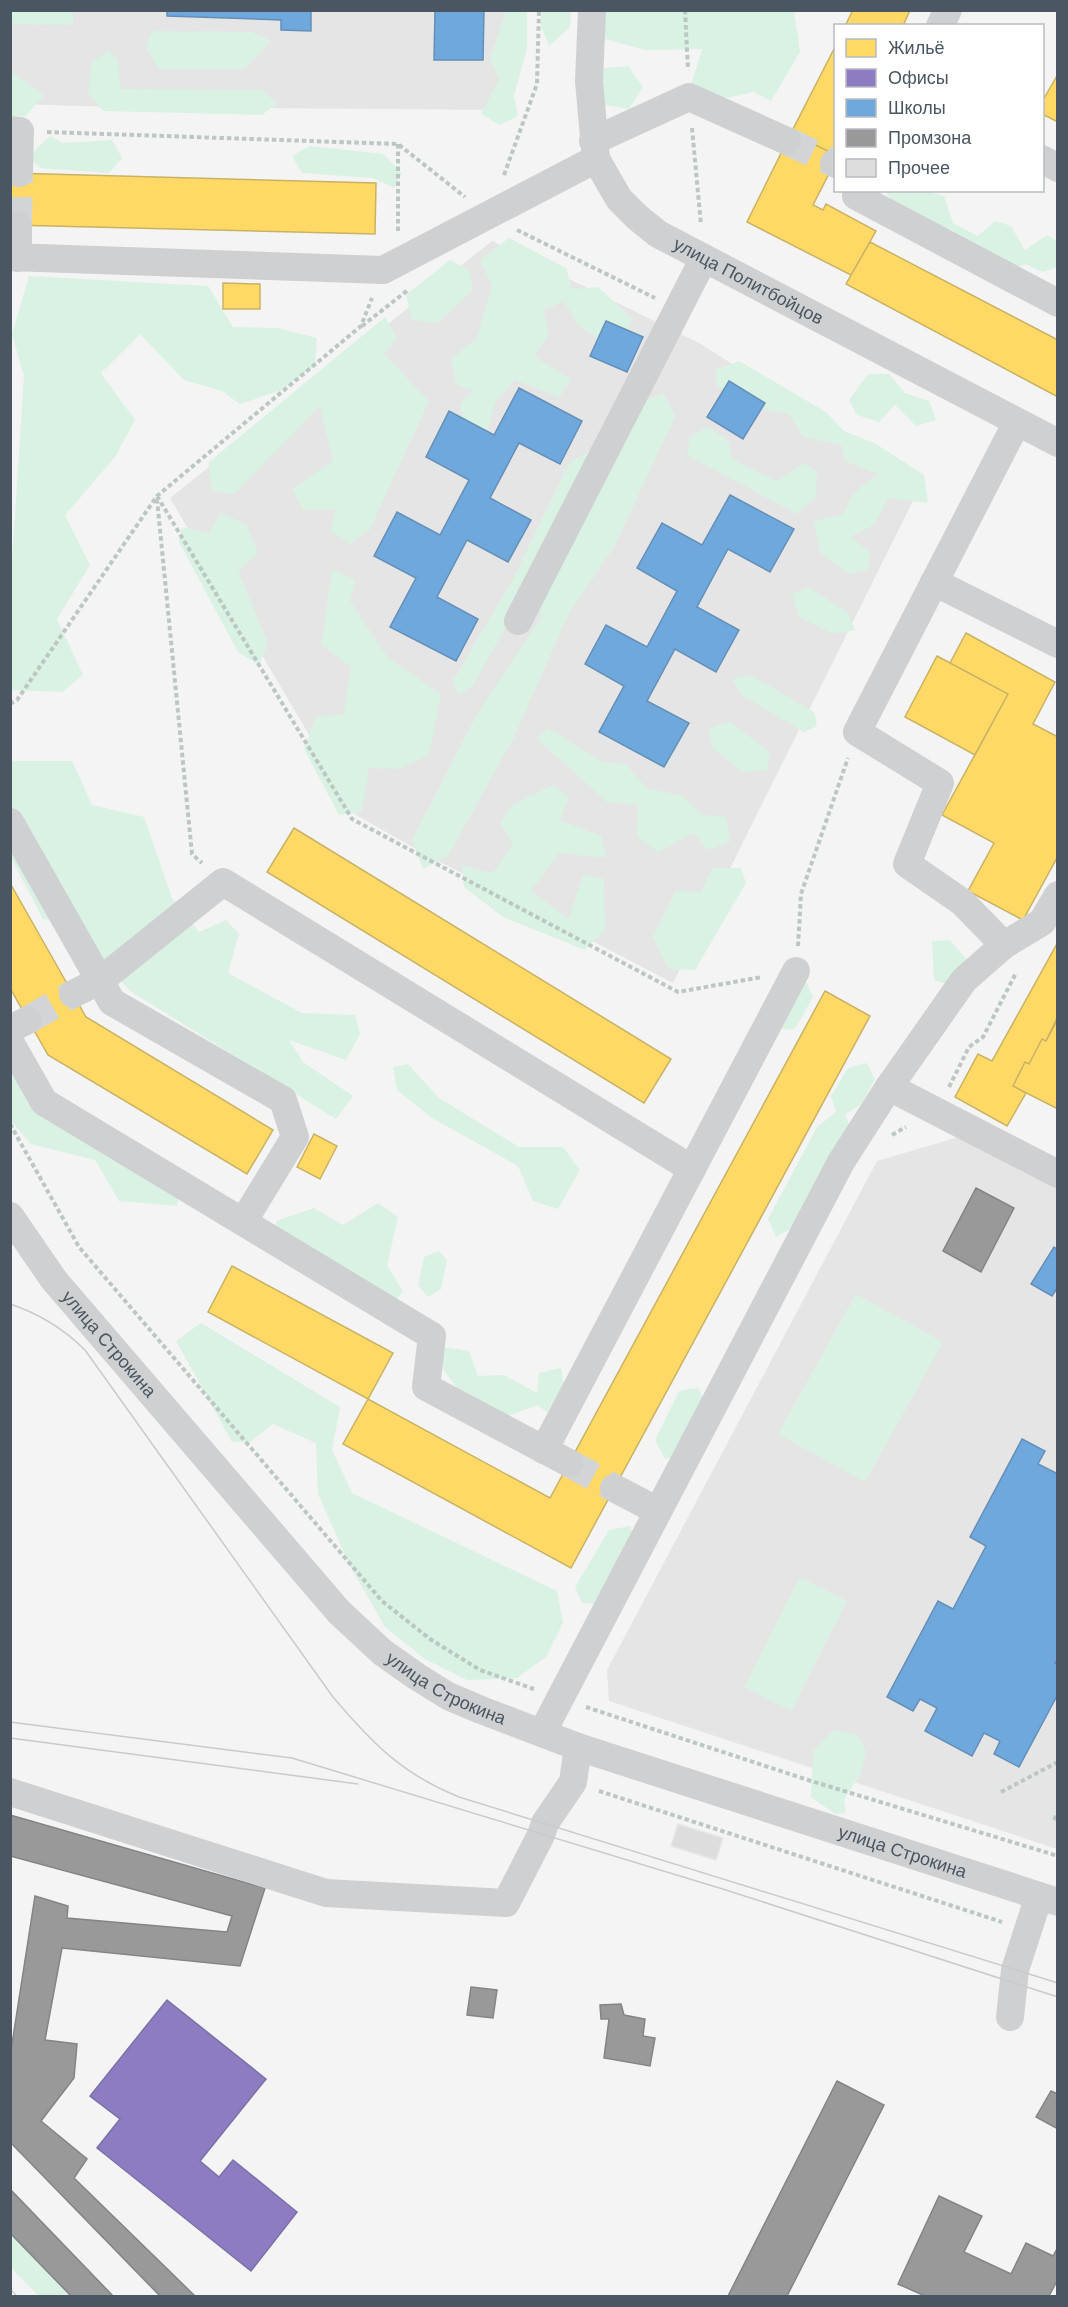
<svg xmlns="http://www.w3.org/2000/svg" width="1068" height="2307" viewBox="0 0 1068 2307" font-family="Helvetica,sans-serif">
<style>
.education{fill:#e6e5e6}
.green{fill:#d9f2e3}
.homes{fill:#ffd966;stroke:#c9b264;stroke-width:1.5}
.offices{fill:#8e7cc3;stroke:#7a71a6;stroke-width:1.5}
.schools{fill:#6fa8dc;stroke:#648fb7;stroke-width:1.5}
.industry{fill:#999;stroke:#818588;stroke-width:1.5}
.building{fill:#ddddde;stroke:#e5e6e7;stroke-width:1.5}
.lines{fill:none;stroke-linecap:round;stroke-linejoin:round}
.minor-tunnel{stroke:#d2d4d7;stroke-width:28;stroke-dasharray:28 14;stroke-linecap:butt}
.path{stroke:#bcc7c4;stroke-width:4;stroke-dasharray:4.5 3;stroke-linecap:butt}
.minor{stroke:#ced0d2;stroke-width:28}
.tram{stroke:#c9cacc;stroke-width:1.5}
.rail-casing{stroke:#c9cacc;stroke-width:7}
.rail{stroke:#fff;stroke-width:4.5;stroke-dasharray:14;stroke-linecap:butt}
.labels{text-anchor:middle;dominant-baseline:central;stroke-width:6;stroke-linejoin:round;paint-order:stroke}
.street-label{font-size:18px;fill:#4a5661;stroke:#fff}
</style>
<rect width="100%" height="100%" fill="#f4f4f4"/>
<path class="education" d="M11 11H524L508 110 117 107 11 104Z
M492 241 701 344 921 485 673 983 427 855 356 815 170 498Z
M962 1136 1057 1187V1849L609 1701 607 1670 877 1161Z"/>
<path class="green" d="M11 10 73 11V25L11 24Z
M593 10 794 11 800 52 771 101 753 92 717 100 691 85 702 49 646 50 601 38Z
M504 11H527V49L514 96 518 116 500 125 481 114 499 79 490 58 504 17Z
M541 11H571L570 27 549 46 541 26Z
M152 31 252 32 271 41 245 69H159L146 48Z
M109 51 118 60 120 89 262 90 277 103 262 115 103 111 88 93 92 62Z
M628 66 643 87 629 109 605 105 594 85 605 68Z
M11 71 44 95 26 116H11Z
M50 136 63 143 112 140 122 158 109 173 40 168 28 157Z
M310 146 383 154 402 173 394 188 373 178 302 173 292 156Z
M885 191H925L944 196 953 223 978 236 995 221 1011 226 1025 250 1047 235 1057 241V267L1043 272 1025 264 1009 272 962 248 953 230 931 231 901 213Z
M509 238 566 268 572 289 598 287 632 318 625 338 604 343 578 325 564 301 544 310 549 335 534 356 571 380 559 397 515 380 495 403 485 441 467 440 460 404 473 391 456 384 451 359 477 338 492 285 480 260Z
M450 260 470 271 473 290 438 323 412 320 406 295Z
M29 276 208 286 233 327 277 328 317 338 315 366 279 391 240 404 222 391 184 380 140 334 101 373 135 420 115 457 65 515 90 565 57 619 83 675 62 692 11 690V576L24 376 12 334Z
M385 317 397 338 384 354 429 401 370 529 350 544 331 531 335 510H303L292 489 333 461 320 406 234 494 211 491 209 462Z
M739 361 826 412 844 431 876 444 924 475 928 503 888 498 874 525 850 537 870 552 869 569 850 574 820 553 814 521 843 514 853 494 878 474 845 461 841 445 803 437 789 414 747 407 716 384 715 370Z
M868 374H889L905 393 929 401 936 420 916 426 895 405 879 422 857 415 849 400Z
M664 393 675 417 614 547 569 613 514 737 448 856 423 869 412 840 476 716 541 618 538 600 517 607 472 687 458 695 453 681 513 579 569 463 593 449 638 403Z
M708 427 729 441 732 459 776 481 805 463 817 472 816 497 797 514 687 455 690 436Z
M220 513 246 524 258 553 238 571 268 643 259 665 238 652 179 542 182 527 209 533Z
M332 570 355 579 350 601 388 658 441 694 429 755 399 769 369 768 362 812 339 815 304 749 316 717 344 714 351 667 321 645Z
M808 587 848 613 855 630 833 634 799 617 792 594Z
M750 675 814 712 817 726 804 732 741 695 733 679Z
M729 721 770 752 767 770 743 772 712 748 709 729Z
M548 728 602 762 626 764 646 788 683 796 700 814 726 817 730 842 707 850 694 833 658 852 637 836 638 805 607 802 537 739Z
M10 761H72L92 805 144 817 172 898 199 932 226 920 239 934 228 973 302 1013 355 1015 360 1034 346 1060 289 1040 303 1062 353 1096 336 1119 130 991 104 962 80 925 43 919 11 858Z
M554 785 569 797 560 820 601 836 606 858 559 853 531 891 569 919 583 874 604 879 605 930 585 950 503 917 464 887 462 865 493 873 513 844 500 822 513 804Z
M712 868H741L746 883 695 970 669 969 653 938 675 891 701 892Z
M950 940 970 964 955 987 934 980 932 941Z
M807 983 813 997 795 1029 783 1030 778 1013 794 986Z
M867 1063 875 1079 861 1105 845 1114 850 1126 799 1224 776 1237 768 1219 817 1127 836 1112 831 1096 848 1068Z
M408 1064 439 1098 519 1147H563L580 1170 558 1209 533 1201 518 1166 432 1118 397 1090 393 1067Z
M10 1070 179 1189 177 1206 119 1201 95 1160 31 1144 11 1121Z
M378 1203 398 1217 387 1266 403 1291 396 1300 277 1258 276 1221 314 1208 343 1225Z
M439 1251 447 1260 441 1289 428 1297 418 1285 424 1257Z
M856 1294 943 1342 865 1482 778 1434Z
M201 1323 340 1407 332 1450 352 1493 557 1591 563 1623 546 1657 517 1678 467 1680 425 1659 385 1627 350 1566 318 1494 316 1443 273 1424 250 1442H232L176 1341Z
M443 1347 469 1351 478 1376 504 1375 537 1393 539 1373 561 1368 564 1386 547 1412 537 1405 503 1418 467 1403 437 1360Z
M698 1388 707 1404 683 1455 665 1459 655 1440 679 1391Z
M630 1526 635 1539 599 1604 582 1603 575 1587 609 1530Z
M800 1577 847 1601 791 1711 744 1687Z
M834 1730 858 1735 866 1752 861 1774 844 1799 846 1813 835 1814 811 1797 813 1751Z
M10 2226 80 2296H39L11 2268Z"/>
<path class="homes" d="M853 10H910L903 26H845Z
M836 45V155L791 133Z
M1058 74V122L1042 114V102Z
M791 133 836 155V160L813 205 823 210 826 204 876 231 851 275 747 222Z
M10 173 376 183 375 234 10 225Z
M870 242 1058 340V397L846 284Z
M223 283 260 284V309H223Z
M966 633 1055 682 1033 724 1058 737V856L1023 920 968 891 994 843 942 815 1008 694 950 663Z
M937 656 1008 694 975 755 905 717Z
M294 828 671 1059 644 1103 267 872Z
M10 883 86 1017 273 1130 247 1174 48 1055 10 988Z
M1058 942V1019L1046 1041 1042 1039 1029 1064 1025 1062 1013 1086 1026 1093 1007 1126 955 1097 978 1054 992 1061Z
M825 991 870 1016 571 1568 343 1444 368 1399 550 1498Z
M1057 1018 1058 1019V1109L1013 1086 1025 1062 1029 1064 1042 1039 1046 1041Z
M314 1134 337 1146 320 1179 297 1167Z
M232 1266 393 1353 368 1399 208 1312Z"/>
<path class="offices" d="M167 2000 266 2079 200 2161 219 2177 233 2160 297 2212 251 2271 97 2148 120 2119 90 2096Z"/>
<path class="schools" d="M167 10H311V31L281 30V20L167 16Z
M435 10H484L483 60H434Z
M606 321 643 337 627 372 590 356Z
M729 381 765 403 743 439 707 417Z
M519 388 582 421 560 464 519 443 490 498 531 520 508 562 467 540 437 597 478 619 456 661 390 627 416 578 374 556 397 512 440 535 469 480 426 457 449 411 494 435Z
M730 495 794 529 770 572 728 549 697 607 739 630 716 672 675 649 647 701 689 723 664 767 599 732 624 686 585 664 606 625 647 647 677 591 637 568 662 523 702 545Z
M1054 1247 1058 1250V1287L1052 1296 1031 1284Z
M1022 1439 1045 1451 1038 1464 1058 1474V1658L1055 1663 1058 1664V1694L1019 1767 994 1754 1000 1741 984 1733 972 1756 925 1731 937 1708 920 1699 913 1711 887 1697 938 1601 953 1609 986 1546 970 1537Z"/>
<path class="industry" d="M976 1188 1014 1208 981 1272 943 1251Z
M10 1815 265 1888 240 1966 62 1948 45 2040 77 2044 74 2078 41 2121 87 2159 74 2178 195 2296H160L10 2142V2057L35 1896 68 1906 67 1918 227 1932 232 1916 10 1856Z
M471 1987 497 1990 493 2018 467 2015Z
M621 2004 624 2015 645 2019 643 2036 655 2038 650 2066 604 2058 609 2019H601L600 2005Z
M837 2081 884 2105 787 2296H728Z
M1051 2091 1058 2094V2129L1036 2117Z
M10 2189 113 2296H71L10 2233Z
M939 2196 982 2216 964 2252 1011 2274 1026 2243 1053 2256 1058 2247V2279L1049 2296H925L898 2284Z"/>
<path class="building" d="M678 1824 723 1838 716 1860 671 1846Z"/>
<g class="lines">
<path class="minor-tunnel" d="M787 141 834 163
M18 225 19 173
M28 1020 73 994
M569 1463 614 1488"/>
<path class="path" d="M685 10 688 70
M692 128 701 225
M47 132 398 144 465 197
M398 144V232
M504 175 537 84 539 10
M517 230 655 298
M362 326 408 290
M157 496 352 819 678 992 762 977
M157 499 192 854 202 863
M10 704 17 700 157 496 361 326 372 298
M798 946 801 894 848 758
M949 1087 969 1047 983 1037 1016 973
M10 1124 79 1247 382 1601 430 1639 480 1670 534 1689
M892 1135 906 1127
M586 1707 808 1780 1058 1856
M599 1791 1002 1922
M1001 1792 1058 1762
M1054 1820 1058 1812"/>
<g class="minor">
<path id="s1" d="M592 10 589 81 596 159 619 199 637 217 658 234 1058 443"/>
<path d="M940 26 948 10"/>
<path d="M10 130 20 131 19 173"/>
<path d="M593 141 689 97 787 141"/>
<path d="M1042 159 1058 168"/>
<path d="M834 163 836 164"/>
<path d="M859 190 856 196 1058 303"/>
<path d="M10 257 383 270 596 159"/>
<path d="M18 258V225"/>
<path d="M934 582 1058 644"/>
<path d="M518 621 704 258"/>
<path d="M10 822 112 1002 283 1100 295 1137 243 1222 44 1102 10 1042"/>
<path d="M1004 945 962 902 907 864 940 783 857 732 1017 422"/>
<path d="M73 994 101 980 223 882 692 1169"/>
<path d="M10 1029 28 1020"/>
<path d="M889 1087 1058 1174"/>
<path id="s2" d="M10 1216 54 1280 339 1612 382 1652 416 1676 448 1696 481 1710 578 1747 1058 1902"/>
<path d="M243 1222 432 1336 426 1387 569 1463"/>
<path d="M544 1450 796 971"/>
<path d="M614 1488 658 1511"/>
<path d="M542 1733 841 1162 889 1087 964 980 1004 945 1042 922 1058 895"/>
<path d="M10 1792 326 1893 506 1903 541 1835 545 1823 573 1782 578 1747"/>
<path d="M1010 2017 1015 1970 1039 1896"/>
</g>
<path class="tram" d="M10 1304C40 1314 63 1328 85 1350L333 1697C372 1743 402 1774 459 1797L1058 1983
M10 1722 292 1758 726 1890 1058 1997
M10 1738 358 1784"/>
<defs>
<path id="rail" d="M10 2293 13 2296"/>
</defs>
<use href="#rail" class="rail-casing"/>
<use href="#rail" class="rail"/>
</g>
<g class="labels">
<g class="street-label">
<text stroke="none"><textPath href="#s1" startOffset="350">улица Политбойцов</textPath></text>
<text stroke="none"><textPath href="#s2" startOffset="162">улица Строкина</textPath></text>
<text stroke="none"><textPath href="#s2" startOffset="648">улица Строкина</textPath></text>
<text stroke="none"><textPath href="#s2" startOffset="1134">улица Строкина</textPath></text>
</g>
</g>
<rect width="1068" height="2307" fill="none" stroke="#4a5661" stroke-width="24"/>
<rect x="834" y="24" width="210" height="168" fill="#ffffff" stroke="#b7bbc0" stroke-width="1.5"/>
<rect x="846" y="39" width="30" height="18" fill="#ffd966" stroke="#b7bbc0" stroke-width="1.5"/>
<text x="888" y="54" font-size="18" fill="#4a5661">Жильё</text>
<rect x="846" y="69" width="30" height="18" fill="#8e7cc3" stroke="#b7bbc0" stroke-width="1.5"/>
<text x="888" y="84" font-size="18" fill="#4a5661">Офисы</text>
<rect x="846" y="99" width="30" height="18" fill="#6fa8dc" stroke="#b7bbc0" stroke-width="1.5"/>
<text x="888" y="114" font-size="18" fill="#4a5661">Школы</text>
<rect x="846" y="129" width="30" height="18" fill="#999999" stroke="#b7bbc0" stroke-width="1.5"/>
<text x="888" y="144" font-size="18" fill="#4a5661">Промзона</text>
<rect x="846" y="159" width="30" height="18" fill="#ddddde" stroke="#b7bbc0" stroke-width="1.5"/>
<text x="888" y="174" font-size="18" fill="#4a5661">Прочее</text>
</svg>
